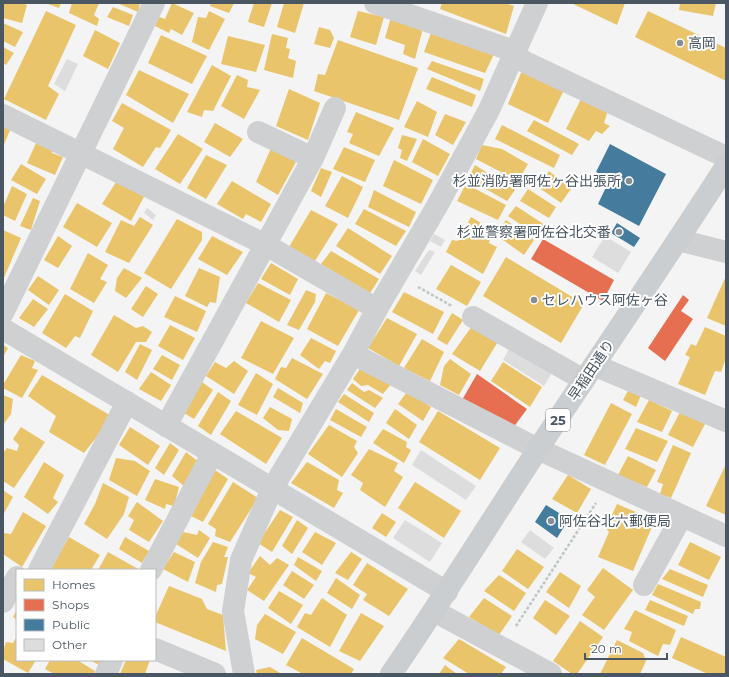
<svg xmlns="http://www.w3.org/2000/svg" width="729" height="677" viewBox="0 0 729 677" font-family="Montserrat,'Noto Sans JP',sans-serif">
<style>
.homes{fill:#e9c46a}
.shops{fill:#e76f51}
.public{fill:#457b9d}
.building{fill:#ddddde}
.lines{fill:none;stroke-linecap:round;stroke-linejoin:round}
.path{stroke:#bcc7c4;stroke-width:2.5;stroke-dasharray:3 2;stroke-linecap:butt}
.minor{stroke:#ced0d2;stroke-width:22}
.major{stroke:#caced1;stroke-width:22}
.poi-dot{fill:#868d94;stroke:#fff;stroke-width:1.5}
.labels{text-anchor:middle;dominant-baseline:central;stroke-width:4;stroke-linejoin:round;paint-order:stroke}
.shield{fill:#fff;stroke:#808990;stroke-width:1}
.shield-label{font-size:13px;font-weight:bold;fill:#4a5661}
.poi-label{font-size:14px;fill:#4a5661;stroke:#fff;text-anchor:start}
.street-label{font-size:14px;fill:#4a5661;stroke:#fff}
</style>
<rect width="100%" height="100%" fill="#f4f4f4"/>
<path class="homes" d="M3 3H21L27 5 22 23 3 18Z
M45 3H61L59 8Z
M72 3H99L94 15 99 19 97 26 69 13Z
M117 3H140L138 12Z
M172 3 194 13 182 35 171 29 169 33 155 26 159 17 165 19Z
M211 3H234L229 13 210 6Z
M254 3H272L264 27 248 22Z
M284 3H304L295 33 277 27Z
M442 3H505L514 6 506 34 440 9Z
M571 3H625L617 25Z
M680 3H716L713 16 679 10Z
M113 7 133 15 129 26 107 17Z
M46 11 76 25 48 86 59 94 46 120 4 99Z
M209 11 225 19 209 50 192 42 198 17 206 18Z
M358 11 384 17 376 45 350 37Z
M648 11 726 48V81L635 37Z
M391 17 423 28 415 59 403 54 405 45 385 38Z
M3 23 23 32 15 47 3 41Z
M319 27 330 30 334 38 330 48 314 44Z
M95 30 120 43 108 69 83 56Z
M431 33 494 54 485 73 424 52Z
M272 34 288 38 286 48 290 49 288 58 296 61 293 78 264 70Z
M161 35 207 56 192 84 148 63Z
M228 36 265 45 256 72 221 64Z
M338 40 418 68 399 120 314 91 318 74 325 75Z
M3 47 14 53 6 65 3 63Z
M432 61 484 79 480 91 427 69Z
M212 65 231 76 213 111 204 110 202 117 187 112Z
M139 70 189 94 173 123 126 95Z
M528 72 564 90 548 123 508 104 521 73Z
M237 75 248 80 247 87 260 90 244 119 221 106Z
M432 77 476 95 472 107 426 89Z
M289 89 320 103 308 140 276 126Z
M582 97 608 110 604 123 610 126 602 134 596 131 589 141 566 129Z
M417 101 437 112 428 137 404 127Z
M122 103 171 130 160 148 156 147 143 167 113 149 124 128 112 121Z
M356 112 394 128 379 156 349 143 353 134 347 132Z
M445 114 466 122 453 145 435 135Z
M534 120 579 144 572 155 527 131Z
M215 123 243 139 230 157 204 142Z
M3 124 11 128 3 147Z
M502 125 560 155 554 168 495 139Z
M178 134 203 149 180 184 155 169Z
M402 135 417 139 407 161 400 158 402 150 398 148Z
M423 139 450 154 438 176 412 162Z
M37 141 53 147 52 153 63 157 55 175 27 163Z
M482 145 502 149 528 164 518 181 476 159Z
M272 146 297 160 278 195 256 182Z
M344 147 375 160 365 182 333 169Z
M206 155 227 165 206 199 187 188Z
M394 160 433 180 421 204 383 186Z
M21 164 46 179 37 194 11 180Z
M475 165 515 190 507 201 468 179Z
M321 168 332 172 321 197 311 191Z
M549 171 571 189 561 203 538 187Z
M342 176 363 187 348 218 325 206Z
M118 179 145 195 131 221 102 204Z
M232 181 271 204 261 222 246 214 243 219 217 204Z
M466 184 506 205 498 220 457 201Z
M12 186 27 194 15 221 3 215V207Z
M528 189 556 207 549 218 520 201Z
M374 190 416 212 409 227 368 207Z
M33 198 40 201 31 230 20 226Z
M77 203 112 223 97 247 63 227Z
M516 206 545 225 536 235 508 216Z
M364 209 406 231 396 246 355 224Z
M311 210 338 224 315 261 289 247Z
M140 217 153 225 129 263 105 252 121 220 134 226Z
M471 217 488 227 484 236 490 237 489 243 497 247 483 274 446 252 452 240 458 241Z
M177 219 202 232V240L171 289 144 273Z
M506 220 534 240 524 255 496 235Z
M348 228 392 256 380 274 336 246Z
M3 230 21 238 3 280Z
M58 236 72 246 58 268 44 260Z
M212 236 243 252 227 275 198 259Z
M331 251 379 279 370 293 321 264Z
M88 253 108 265 100 279 107 282 94 303 70 289Z
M506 257 584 304 561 343 483 296Z
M271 263 298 279 290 295 261 279Z
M451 265 481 282 467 306 436 289Z
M124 268 142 278 126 298 115 291 117 278Z
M199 268 220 277 216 303 210 302 207 307 185 296Z
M38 276 59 290 49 305 28 290Z
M726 276V326L707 318Z
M258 283 291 300 279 322 246 303Z
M146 286 158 294 143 317 131 309Z
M306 290 316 294 315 302 299 330 287 325Z
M404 292 444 312 433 334 392 312Z
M326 293 359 310 338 346 307 329Z
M65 294 93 311 80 338 75 336 66 348 42 333Z
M175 296 206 311 197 332 164 317Z
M33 299 48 309 34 327 19 318Z
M452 313 463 320 447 345 437 339Z
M114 315 136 328 143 326 152 332 146 342H136L118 372 91 355Z
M387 318 417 334 399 366 368 348Z
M261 321 294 338 273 374 241 358Z
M170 325 195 338 183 360 158 346Z
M472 326 499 340 480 371 452 354Z
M705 327 726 336V358L721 372 715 371 705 395 678 384 690 357 685 355 691 344 696 346Z
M311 338 336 351 330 363 325 361 319 369 300 355Z
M422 339 444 352 430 381 404 368Z
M140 344 152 350 137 380 125 372Z
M3 345 8 348 3 357Z
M21 355 35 361 32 368 38 370 22 398 3 388V385Z
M162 355 180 365 172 380 153 369Z
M292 358 323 374 307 399 275 379 281 367 286 368Z
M450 359 471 374 459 395 440 385 444 366Z
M234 361 248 371 234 394 206 376 215 362 226 368Z
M503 362 542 387 530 407 491 381Z
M362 366 391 384 383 394 368 385 361 386 353 379Z
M151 372 171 385 161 401 139 389Z
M256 373 273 384 257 415 238 405Z
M42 375 108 414 107 424 84 453 49 432 56 416 28 396Z
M202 382 213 390 194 419 184 413Z
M352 383 364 392 369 390 383 398 375 408 347 390Z
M278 388 303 403 300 413 273 397Z
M629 389 641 395 636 407 623 400Z
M218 392 231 401 211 435 198 426Z
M407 392 431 407 423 421 398 404Z
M344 394 374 413 369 422 338 402Z
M3 395 13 399 11 414 3 425Z
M649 400 672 411 662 432 637 422Z
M611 403 632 414 605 465 584 455Z
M270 407 292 419 289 431 278 430 263 418Z
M336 409 367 427 361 437 330 420Z
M395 409 417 425 409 439 386 423Z
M236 411 282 438 266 464 220 434Z
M438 411 500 448 480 480 419 442Z
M680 412 705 424 693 447 668 435Z
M329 425 357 441 354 447 358 453 342 477 308 454Z
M21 427 45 442 14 488 3 481V453L7 448 17 451 19 445 13 439Z
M130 427 160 446 148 465 119 445Z
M636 428 668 441 657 462 625 449Z
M383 429 407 442 406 447 411 450 404 463 373 443Z
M170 443 179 450 164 475 155 468Z
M673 445 691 453 671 498 660 494 663 484 657 482Z
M369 449 398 463 394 471 403 477 385 507 360 490 363 483 351 475Z
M186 452 200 463 184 486 172 476Z
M628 456 656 470 647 487 618 475Z
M116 458 135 461 150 471 137 496 109 480Z
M44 462 64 475 53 498 58 502 48 514 24 497Z
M307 462 339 480 337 490 343 493 334 508 291 483Z
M726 464V515L706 506Z
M215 470 228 479 203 522 191 516Z
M568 475 591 489 577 513 552 499Z
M155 479 179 487 174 506 166 504 165 509 145 500Z
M233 482 258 498 230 542 215 536 216 529 208 524Z
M415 482 461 511 444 538 398 508Z
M103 483 129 497 124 514 107 539 84 524 95 504Z
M3 490 13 497 3 515Z
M137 502 163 521 149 542 129 530 134 520 128 516Z
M617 504 655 520 633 571 598 557 609 532 606 528Z
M280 510 293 517 272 552 258 543Z
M23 512 46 526 22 567 3 554V535L4 533 11 534Z
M382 513 396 522 386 537 372 528Z
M297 520 308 528 292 554 282 546Z
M199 530 210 538 198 558 176 544 183 532 197 535Z
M315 532 336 543 322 565 302 552Z
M69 537 100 555 91 570H50Z
M125 537 149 551 142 563 119 549Z
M213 542 228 547 224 557H228L222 584 217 585 216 592 195 583 201 562Z
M690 542 721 557 709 580 678 565Z
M517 549 544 567 528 589 502 571Z
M108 552 140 570H98Z
M174 552 195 562 188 582 163 569Z
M351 552 362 559 348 580 335 573Z
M260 556 270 565 277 558 289 565 264 601 247 590 256 577 248 573Z
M298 557 322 571 316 581 294 565Z
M367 563 408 589 389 616 363 600 367 594 353 585Z
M603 568 633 590 604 630 582 615 595 597 587 590Z
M670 569 708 585 703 597 662 579Z
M292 571 314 585 304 599 283 585Z
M560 572 581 586 569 608 546 592Z
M499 575 526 593 514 611 484 591Z
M336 578 360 595 352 609 327 593Z
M658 584 701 602 700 609H695L693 614 652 595Z
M169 586 202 599 207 609 223 615 226 651 155 622V617Z
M279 591 303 605 291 624 268 608Z
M322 598 347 615 330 647 297 627 305 613 311 615Z
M484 598 512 616 499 635 469 617Z
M545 600 570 616 556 635 533 618Z
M650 600 688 616 684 626 645 610Z
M17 610V620L13 617Z
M635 610 676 630 670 645 663 644 658 656 629 641 632 632 624 629Z
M361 613 384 626 360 661 339 651Z
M265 614 296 632 283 654 255 639 257 625Z
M580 621 603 637 577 674H572L553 661Z
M17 636V660H36L28 673 3 659V651L6 642 13 643Z
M681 637 726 657V674H708L672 658Z
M302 638 354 669 351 674H303L286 665Z
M459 639 506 667 501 674H469L443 658Z
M617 640 643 653 646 661 640 674H600Z
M50 660H77L95 671 94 674H54L45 669Z
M90 660H101L99 665Z
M126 660H150L145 674H120Z
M445 665 457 674H439Z
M270 667 282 674H257L256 670Z"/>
<path class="shops" d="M543 239 614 280 603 301 531 259Z
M683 295 689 300 681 311 693 319 665 361 648 348Z
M477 374 527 409 513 428 462 400Z"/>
<path class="public" d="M610 144 666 174 639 226 598 204 610 179 596 172Z
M617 223 640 238 634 247 611 233Z
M546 505 569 519 557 538 535 522Z"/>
<path class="building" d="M67 59 78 64 65 91 54 84Z
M147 208 156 215 153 220 144 213Z
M434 234 445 240 441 247 430 241Z
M605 236 631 252 618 273 592 257Z
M429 250 435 252 421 275 415 271Z
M510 347 552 373 544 386 503 360Z
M421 450 476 486 466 500 412 465Z
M405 520 442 543 430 562 393 538Z
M530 530 554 548 545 559 521 542Z"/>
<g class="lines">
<path class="path" d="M418 287 452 306
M516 626 596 503"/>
<path class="minor" d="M375 3 505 48 525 62 726 157
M3 115 266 245 377 309 437 206 489 110 537 3
M258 132 313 158
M678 240 726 252
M3 313 154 3
M473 317 584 380
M3 329 447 592
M353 354 538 449 726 536
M594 365 726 421
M166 426 313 158 335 108
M39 570 127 402
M151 570 212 454
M644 585 682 516
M3 602 17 577
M434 611 551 674
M155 649 215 674
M106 674 112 660
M244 674 233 611 241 560 272 489 353 354 377 309"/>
<path class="major" d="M391 674C442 600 489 524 538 449 601 354 665 261 726 166"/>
</g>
<g class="poi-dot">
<circle cx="680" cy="43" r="4"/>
<circle cx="629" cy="181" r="4"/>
<circle cx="619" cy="232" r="4"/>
<circle cx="534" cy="300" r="4"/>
<circle cx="551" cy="521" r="4"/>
</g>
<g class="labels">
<rect class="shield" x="546" y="409" width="24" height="22" rx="3"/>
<g class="shield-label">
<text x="558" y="420">25</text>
</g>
<g class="poi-label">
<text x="688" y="43">高岡</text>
<text x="621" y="181" text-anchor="end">杉並消防署阿佐ヶ谷出張所</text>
<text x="611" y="232" text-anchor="end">杉並警察署阿佐谷北交番</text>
<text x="542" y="300">セレハウス阿佐ヶ谷</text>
<text x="559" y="521">阿佐谷北六郵便局</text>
</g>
<g class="street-label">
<text transform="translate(591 370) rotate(-56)">早稲田通り</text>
</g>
</g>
<rect width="729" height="677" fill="none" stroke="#4a5661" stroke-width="8"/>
<rect x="16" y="569" width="140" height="92" fill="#ffffff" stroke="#b7bbc0"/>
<rect x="24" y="579" width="20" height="12" fill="#e9c46a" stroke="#b7bbc0"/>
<text x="52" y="589" font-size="12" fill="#4a5661">Homes</text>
<rect x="24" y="599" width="20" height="12" fill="#e76f51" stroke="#b7bbc0"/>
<text x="52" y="609" font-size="12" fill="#4a5661">Shops</text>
<rect x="24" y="619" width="20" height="12" fill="#457b9d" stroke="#b7bbc0"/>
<text x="52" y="629" font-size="12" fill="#4a5661">Public</text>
<rect x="24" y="639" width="20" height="12" fill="#ddddde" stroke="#b7bbc0"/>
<text x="52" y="649" font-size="12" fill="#4a5661">Other</text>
<path d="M585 653v6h82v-6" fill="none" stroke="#4a5661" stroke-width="2"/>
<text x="591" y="653" font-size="12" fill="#4a5661" stroke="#ffffff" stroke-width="3" paint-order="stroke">20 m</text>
</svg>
